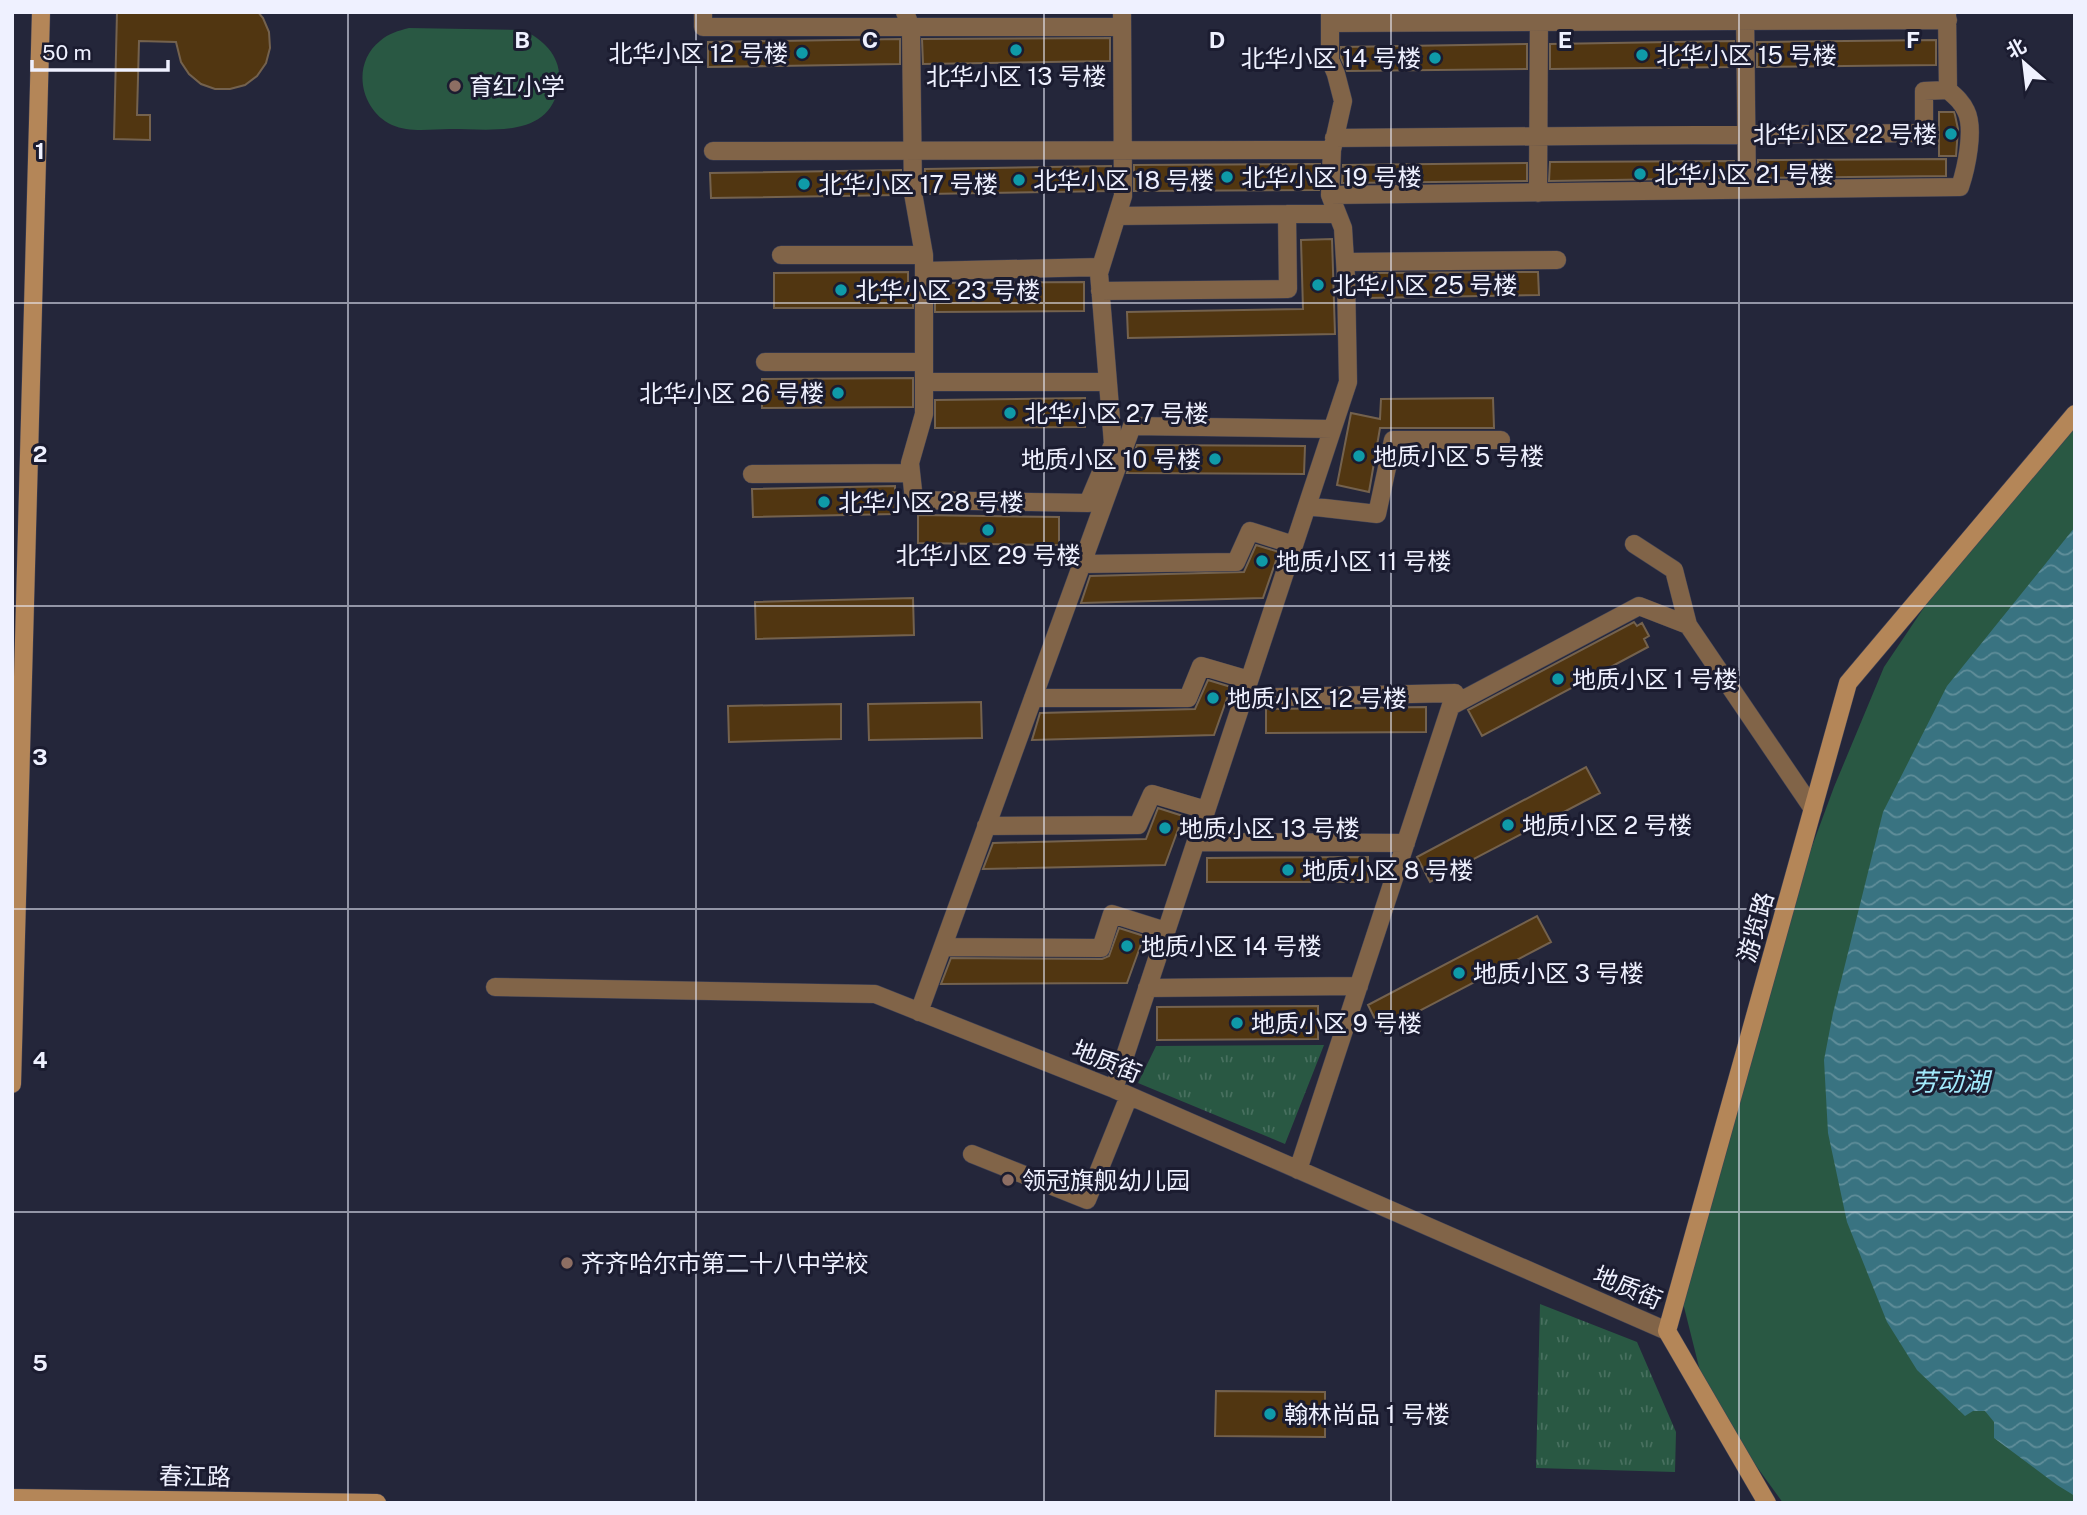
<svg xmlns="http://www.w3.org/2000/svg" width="2087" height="1515" viewBox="0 0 2087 1515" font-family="'Public Sans','Noto Sans SC',sans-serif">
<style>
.grass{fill:url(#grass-tufts)}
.green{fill:#295843}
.water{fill:url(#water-waves)}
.building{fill:#513611;stroke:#74624e;stroke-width:2}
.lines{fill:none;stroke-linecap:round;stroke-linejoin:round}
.minor-casing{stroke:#404256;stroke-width:19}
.secondary-casing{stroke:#404256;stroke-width:19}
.minor{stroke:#816448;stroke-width:18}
.secondary{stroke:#b48658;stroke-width:18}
.grid{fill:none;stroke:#eff1ff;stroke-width:2;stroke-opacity:0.55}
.culture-dot{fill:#0f9aa8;stroke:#1b1c30;stroke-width:2.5}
.education-dot{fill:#8d6e63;stroke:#1b1c30;stroke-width:2.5}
.labels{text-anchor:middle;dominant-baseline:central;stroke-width:6;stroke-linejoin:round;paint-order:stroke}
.poi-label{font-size:24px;fill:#eff1ff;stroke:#1b1c30;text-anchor:start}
.street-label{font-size:24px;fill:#eff1ff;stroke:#1b1c30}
.water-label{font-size:26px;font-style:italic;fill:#a3ebfd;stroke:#1b1c30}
.grid-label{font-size:23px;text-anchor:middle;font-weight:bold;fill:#eff1ff;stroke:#1b1c30;stroke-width:6;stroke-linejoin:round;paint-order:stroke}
</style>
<defs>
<pattern id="grass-tufts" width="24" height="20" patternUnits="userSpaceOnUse" patternTransform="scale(1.75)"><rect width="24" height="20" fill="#295843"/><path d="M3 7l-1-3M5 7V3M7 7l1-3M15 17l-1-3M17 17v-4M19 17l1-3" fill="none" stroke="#48705f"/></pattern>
<pattern id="water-waves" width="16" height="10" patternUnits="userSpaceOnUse" patternTransform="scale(1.75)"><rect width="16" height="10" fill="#397381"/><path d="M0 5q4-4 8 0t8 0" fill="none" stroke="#608e9a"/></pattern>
</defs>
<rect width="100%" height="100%" fill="#24263a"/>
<path class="grass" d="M1324 1045 1285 1144 1138 1083 1156 1046Z
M1540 1304 1637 1342 1676 1432 1675 1472 1536 1468Z"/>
<path class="green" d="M409 28 523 30C544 40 562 57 559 83 552 139 492 129 450 129 432 129 410 133 392 125 360 110 351 64 380 41 389 33 398 31 409 28Z
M2075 426V1503H1783L1746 1452 1703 1383 1680 1291 1777 941 1834 787 1884 667 1929 600Z"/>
<path class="water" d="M2075 527V1496L2057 1485 1994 1438V1422L1985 1411H1973L1965 1416 1917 1370 1887 1322 1847 1222 1828 1133 1824 1060 1833 1013 1883 812 1947 686Z"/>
<path class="building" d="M117 12H258L263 18 269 32 270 48 266 63 257 76 245 85 230 89H215L201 84 189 74 181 62 176 42 139 41 137 115H150V140L114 139Z
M1110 38V61L923 64 922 39Z
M900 39V64L708 67V42Z
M1936 40V65L1757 67V42Z
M1734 41V67L1550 69V44Z
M1527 44V69L1347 71 1341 58V47Z
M1939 112H1954L1955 115 1958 129 1956 156H1939Z
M1946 159V176L1758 178V160Z
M1734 161 1735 178 1549 181 1550 162Z
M1527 163V181L1342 183 1343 165Z
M1320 164 1319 190 1134 191V165Z
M1111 166 1112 191 925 194 924 192 925 169Z
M901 170 902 194 898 195 711 198 710 173Z
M1332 239 1335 334 1128 338 1127 312 1303 309 1301 240Z
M908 272V284H913V308H774V273Z
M1538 272 1539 295 1368 298V273Z
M1084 282V311L935 312V283Z
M913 378V407L762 408V379Z
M1085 398V427L935 428V400Z
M1493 398 1494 428H1380L1369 492 1337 485 1351 413 1380 419 1381 399Z
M1137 445 1305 446 1304 474 1127 473Z
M895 486V514L753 517 752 489Z
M918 515 1059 517V545L918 543Z
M1256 545 1279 552 1263 598 1081 603 1090 576 1244 572Z
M913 598 914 635 756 639 755 602Z
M1634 622 1637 626 1642 623 1649 636 1644 639 1648 647 1482 736 1468 710Z
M1208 680 1231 687 1214 735 1032 740 1040 713 1195 709Z
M981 702 982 738 869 740 868 704Z
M841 704V739L729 742 728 706Z
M1426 707V732L1266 733V709Z
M1586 767 1600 793 1430 882 1417 857Z
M1158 808 1183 816 1165 865 983 869 993 843 1146 839Z
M1368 857V882H1207V858Z
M1537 916 1551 942 1381 1031 1368 1005Z
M1119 928 1144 936 1127 983 941 984 951 958 1102 959 1109 956Z
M1318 1006V1039L1157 1040V1007Z
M1216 1391 1325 1392V1437L1215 1436Z"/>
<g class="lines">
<defs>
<path id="minor" d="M703 12V27H1122
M905 12 911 28 913 193 924 255V414L910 463 914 500 1088 503 1113 444 1099 273 1123 196 1122 12
M1745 12 1747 190
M1947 12 1948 90
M1330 23 1948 20
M713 151 1332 150
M1538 193 1539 12
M1330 195 1960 187C1966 169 1975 129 1966 111 1962 102 1956 97 1948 90L1924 91V133L1334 138
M1117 216 1287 214
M781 255H924
M1345 262 1557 260
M924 271 1101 267
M1100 291 1288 289 1287 214H1337
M765 362H924
M924 382H1108
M752 474 911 473
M1307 506 1377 514 1393 440H1501
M1634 544 1674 570 1688 625 1813 809
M1082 564 1236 562 1250 531 1294 545
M1033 698H1188L1201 666 1249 680
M1243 698 1455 693 1298 1170
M1451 706 1639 606 1688 625
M986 826 1138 825 1152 794 1206 810
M1196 842 1406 843
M943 947 1101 948 1112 914 1166 931
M495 987 875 994 1114 1089 1667 1331
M1147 988 1359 986
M919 1012 1132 426 1332 429
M1114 1089 1348 382 1346 277 1343 228 1330 195 1332 150 1343 101 1336 74 1330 60V12
M972 1154 1087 1200 1129 1096"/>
<path id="secondary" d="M12 1084 41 12
M12 1498 377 1503
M1767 1503 1667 1331 1848 683 2075 414"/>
</defs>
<use href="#minor" class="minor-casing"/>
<use href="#secondary" class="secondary-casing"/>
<use href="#minor" class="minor"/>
<use href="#secondary" class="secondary"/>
</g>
<path class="grid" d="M348 12V1503M696 12V1503M1044 12V1503M1391 12V1503M1739 12V1503M12 303H2075M12 606H2075M12 909H2075M12 1212H2075"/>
<g class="culture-dot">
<circle cx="1016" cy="50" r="7"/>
<circle cx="802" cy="53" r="7"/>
<circle cx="1642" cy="55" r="7"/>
<circle cx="1435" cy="58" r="7"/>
<circle cx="1951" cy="134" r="7"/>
<circle cx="1640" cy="174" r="7"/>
<circle cx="1227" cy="177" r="7"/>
<circle cx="1019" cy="180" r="7"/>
<circle cx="804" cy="184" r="7"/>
<circle cx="1318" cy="285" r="7"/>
<circle cx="841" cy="290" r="7"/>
<circle cx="838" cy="393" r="7"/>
<circle cx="1010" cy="413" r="7"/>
<circle cx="1359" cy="456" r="7"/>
<circle cx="1215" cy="459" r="7"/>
<circle cx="824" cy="502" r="7"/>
<circle cx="988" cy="530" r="7"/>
<circle cx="1262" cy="561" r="7"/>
<circle cx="1558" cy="679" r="7"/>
<circle cx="1213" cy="698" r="7"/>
<circle cx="1508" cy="825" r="7"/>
<circle cx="1165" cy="828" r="7"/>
<circle cx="1288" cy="870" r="7"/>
<circle cx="1127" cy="946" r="7"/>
<circle cx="1459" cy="973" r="7"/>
<circle cx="1237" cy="1023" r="7"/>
<circle cx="1270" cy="1414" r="7"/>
</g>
<g class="education-dot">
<circle cx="455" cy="86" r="7"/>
<circle cx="1008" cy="1180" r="7"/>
<circle cx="567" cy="1263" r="7"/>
</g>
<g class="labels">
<g class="poi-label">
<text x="788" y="53" text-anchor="end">北华小区 12 号楼</text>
<text x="1656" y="55">北华小区 15 号楼</text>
<text x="1421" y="58" text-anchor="end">北华小区 14 号楼</text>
<text x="1016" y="76" text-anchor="middle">北华小区 13 号楼</text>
<text x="469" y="86">育红小学</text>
<text x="1937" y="134" text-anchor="end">北华小区 22 号楼</text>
<text x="1654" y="174">北华小区 21 号楼</text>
<text x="1241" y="177">北华小区 19 号楼</text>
<text x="1033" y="180">北华小区 18 号楼</text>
<text x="818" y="184">北华小区 17 号楼</text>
<text x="1332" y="285">北华小区 25 号楼</text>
<text x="855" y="290">北华小区 23 号楼</text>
<text x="824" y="393" text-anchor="end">北华小区 26 号楼</text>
<text x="1024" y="413">北华小区 27 号楼</text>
<text x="1373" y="456">地质小区 5 号楼</text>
<text x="1201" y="459" text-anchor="end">地质小区 10 号楼</text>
<text x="838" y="502">北华小区 28 号楼</text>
<text x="988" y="555" text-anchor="middle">北华小区 29 号楼</text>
<text x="1276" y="561">地质小区 11 号楼</text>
<text x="1572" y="679">地质小区 1 号楼</text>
<text x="1227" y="698">地质小区 12 号楼</text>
<text x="1522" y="825">地质小区 2 号楼</text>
<text x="1179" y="828">地质小区 13 号楼</text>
<text x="1302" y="870">地质小区 8 号楼</text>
<text x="1141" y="946">地质小区 14 号楼</text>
<text x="1473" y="973">地质小区 3 号楼</text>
<text x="1251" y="1023">地质小区 9 号楼</text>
<text x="1022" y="1180">领冠旗舰幼儿园</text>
<text x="581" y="1263">齐齐哈尔市第二十八中学校</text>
<text x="1284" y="1414">翰林尚品 1 号楼</text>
</g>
<g class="street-label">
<text transform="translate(1755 927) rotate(-74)">游览路</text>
<text transform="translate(1107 1061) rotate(22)">地质街</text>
<text transform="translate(1628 1287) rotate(23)">地质街</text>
<text transform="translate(195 1476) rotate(1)">春江路</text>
</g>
<g class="water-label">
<text x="1950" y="1081">劳动湖</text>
</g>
</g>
<g class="grid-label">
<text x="522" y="48">B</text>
<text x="870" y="48">C</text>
<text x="1217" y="48">D</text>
<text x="1565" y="48">E</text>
<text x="1913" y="48">F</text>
<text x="40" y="159">1</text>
<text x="40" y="462">2</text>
<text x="40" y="765">3</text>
<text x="40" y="1068">4</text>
<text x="40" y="1371">5</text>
</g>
<rect width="2087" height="1515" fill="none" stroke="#eff1ff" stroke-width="28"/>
<g transform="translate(2024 63) rotate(332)" stroke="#1b1c30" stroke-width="5" paint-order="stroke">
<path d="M0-5L12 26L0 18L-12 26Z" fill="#eff1ff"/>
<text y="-10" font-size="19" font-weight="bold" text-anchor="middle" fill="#eff1ff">北</text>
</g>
<path d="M32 60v10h136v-10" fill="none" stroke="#eff1ff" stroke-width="3.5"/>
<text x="42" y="60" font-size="21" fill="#eff1ff" stroke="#1b1c30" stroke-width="5" paint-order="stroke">50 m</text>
</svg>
